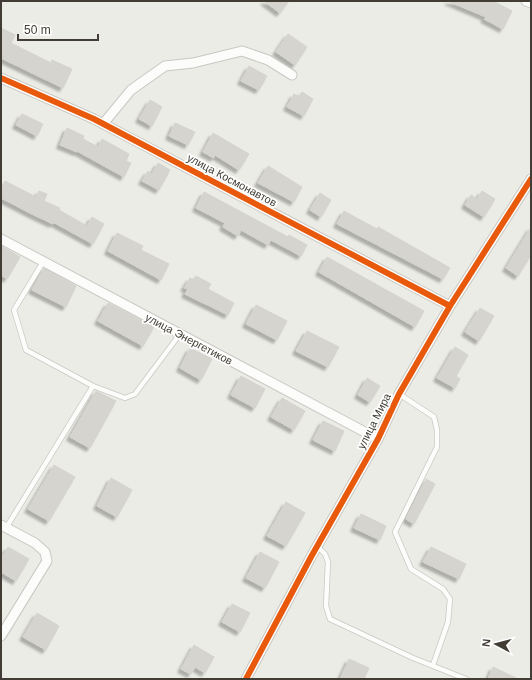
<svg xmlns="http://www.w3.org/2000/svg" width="532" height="680" viewBox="0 0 532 680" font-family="Arial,sans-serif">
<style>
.building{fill:#d6d4cf;stroke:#d4d3cd;filter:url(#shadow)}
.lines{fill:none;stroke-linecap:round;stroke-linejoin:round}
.service-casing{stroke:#c9c8c3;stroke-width:6}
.minor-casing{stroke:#c9c8c3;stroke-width:11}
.service{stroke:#fcfcfb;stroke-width:4.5}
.minor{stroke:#fcfcfb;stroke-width:9}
.cycleway-casing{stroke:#fff;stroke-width:8}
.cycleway{stroke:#e8590c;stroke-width:6}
.labels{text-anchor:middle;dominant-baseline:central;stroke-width:3.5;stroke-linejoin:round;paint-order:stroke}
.street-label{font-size:11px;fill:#413d34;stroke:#fff}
</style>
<defs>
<filter id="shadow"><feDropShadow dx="-3.5" dy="3.5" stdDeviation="1" flood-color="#0004"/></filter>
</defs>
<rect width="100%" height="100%" fill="#ecece7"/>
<path class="building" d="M264 1H289L280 13Z
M448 1H493L512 11 503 29 484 19 486 17Z
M1 28 15 35 11 43 51 63 52 60 72 69 63 88 1 58Z
M288 34 307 47 295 65 276 52Z
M249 66 267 76 259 90 241 81Z
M302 92 313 99 304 116 287 107 294 94 299 97Z
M150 100 162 107 152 126 139 119Z
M22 114 43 124 37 136 16 125Z
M175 123 195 132 188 145 169 136Z
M67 128 84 136 83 139 98 147 102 139 129 154 126 161 131 163 124 177 77 151V152L60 145Z
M213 133 249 154 239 170 215 155 214 158 203 152Z
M158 163 170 170 159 190 142 181 148 171 152 174Z
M268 166 302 187 294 202 258 183Z
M5 181 36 197 39 191 47 194 44 201 60 208 59 210 87 226 92 217 104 224 93 244 53 222V224L32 214 1 198V190Z
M482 191 495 199 484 217 465 205 471 195 477 199Z
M204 192 288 237 289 235 307 245 301 256 271 240 268 245 241 230 238 236 223 227 225 223 196 208Z
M320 193 331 200 321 217 310 210Z
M344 211 377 229 378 227 450 268 443 279 337 224Z
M531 227V255L518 276 506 268Z
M117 233 143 246 141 250 169 264 161 280 108 251Z
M1 246 20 257 7 279 1 275Z
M327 257 424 311 415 327 319 272Z
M44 268 76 286 66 307 32 290Z
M196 276 211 284 208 289 234 303 228 315 185 294 188 289 184 288 190 278 193 280Z
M108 303 154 327 143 346 98 321Z
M256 305 287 321 277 340 246 324Z
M480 308 494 316 479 341 465 332Z
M307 331 339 347 328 367 296 351Z
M455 347 468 355 456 376 460 379 455 388 437 378Z
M190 348 212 359 201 380 180 368Z
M241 376 265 389 255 408 231 395Z
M367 378 380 386 370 402 358 395Z
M96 391 116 401 90 448 70 437Z
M282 398 305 411 294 430 271 417Z
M323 421 344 431 335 451 313 440Z
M54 465 75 477 49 521 28 509Z
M111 478 132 490 117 517 97 506Z
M426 479 435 484 414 524 406 519Z
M286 502 305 513 286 546 267 536Z
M361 514 386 526 380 540 354 528Z
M8 547 29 559 16 581 1 572V558Z
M431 547 466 564 459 579 423 562Z
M260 552 279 562 265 588 246 578Z
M232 604 250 613 240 632 222 622Z
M37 613 59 626 46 650 23 637Z
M194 645 214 657 205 673 195 667 191 674 181 669Z
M349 659 369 668 364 679H340Z
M493 667 518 679H488Z"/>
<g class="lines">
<defs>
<path id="service" d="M43 262 14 310 26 350 93 386
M399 394 434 417 437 430V447L395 532 411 569 443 589 450 599 448 622 433 665
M6 528 93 386 125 398 135 394 180 334
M317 546 325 554 328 562 326 606 330 619 413 658 466 679"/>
<path id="minor" d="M526 1 531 3
M1 78 94 119 450 306
M103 124 131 90 165 66 193 63 242 51 268 60 292 75
M1 239 378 439
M1 525 35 543 45 552 47 561 1 636
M246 679 311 557 378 439 399 394 450 306 531 179"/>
</defs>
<use href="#service" class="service-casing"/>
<use href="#minor" class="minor-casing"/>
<use href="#service" class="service"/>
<use href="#minor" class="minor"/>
<defs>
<path id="cycleway" d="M1 78 94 119 450 306
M246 679 311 557 378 439 399 394 450 306 531 179"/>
</defs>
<use href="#cycleway" class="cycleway-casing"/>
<use href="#cycleway" class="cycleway"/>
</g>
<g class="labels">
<g class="street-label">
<text transform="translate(232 180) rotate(28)">улица Космонавтов</text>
<text transform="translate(189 339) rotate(28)">улица Энергетиков</text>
<text transform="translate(374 421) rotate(-63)">улица Мира</text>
</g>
</g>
<rect width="532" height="680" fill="none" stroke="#413d34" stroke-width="4"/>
<g transform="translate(496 644) rotate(277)" stroke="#ffffff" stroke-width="3" paint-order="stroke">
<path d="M0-3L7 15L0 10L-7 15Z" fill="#413d34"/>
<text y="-6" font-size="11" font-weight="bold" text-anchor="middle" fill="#413d34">N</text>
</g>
<path d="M18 34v6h80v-6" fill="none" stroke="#413d34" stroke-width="2"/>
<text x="24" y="34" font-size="12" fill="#413d34" stroke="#ffffff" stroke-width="3" paint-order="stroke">50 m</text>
</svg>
